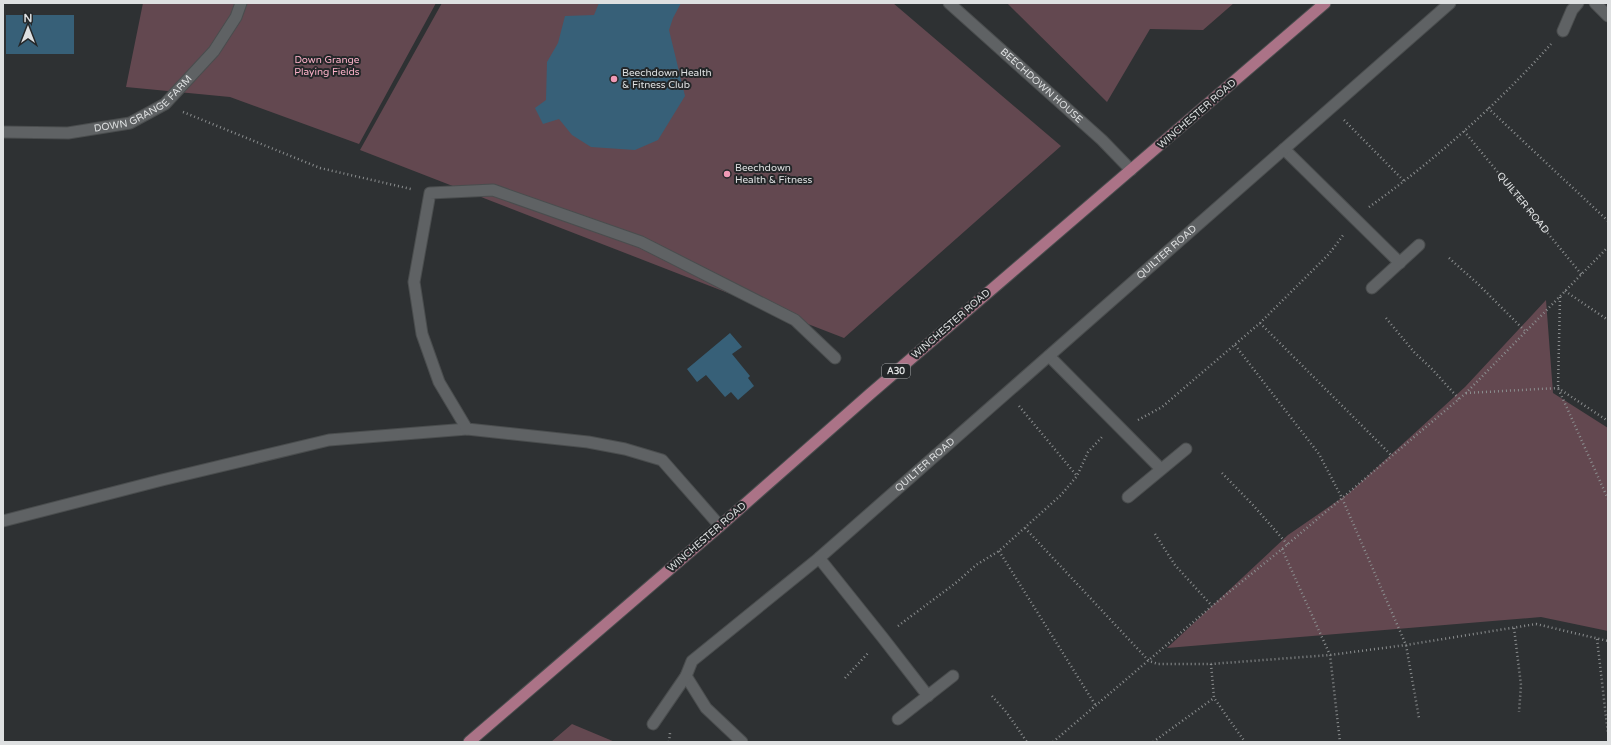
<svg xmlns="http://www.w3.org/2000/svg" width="1611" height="745" viewBox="0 0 1611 745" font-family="'Varela Round',sans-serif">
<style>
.green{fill:#634850}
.building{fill:#376078}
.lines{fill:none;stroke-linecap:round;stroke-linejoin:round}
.service-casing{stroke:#4a4d4e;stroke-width:13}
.minor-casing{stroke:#4a4d4e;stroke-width:13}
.primary-casing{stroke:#4a4d4e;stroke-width:13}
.path{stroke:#8b8e8f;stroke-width:2.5;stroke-dasharray:1 3;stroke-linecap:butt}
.service{stroke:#5f6264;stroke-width:11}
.minor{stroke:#5f6264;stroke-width:11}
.primary{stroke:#ab7387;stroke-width:11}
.poi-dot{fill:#f09ab6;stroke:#242729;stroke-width:1.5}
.labels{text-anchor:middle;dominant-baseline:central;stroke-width:4;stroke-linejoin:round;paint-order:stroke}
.shield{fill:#242729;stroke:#a6a8aa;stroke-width:1}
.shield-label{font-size:9px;font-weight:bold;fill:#dee0e1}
.park-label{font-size:10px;fill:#fcb2c9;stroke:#242729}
.poi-label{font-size:10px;fill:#dee0e1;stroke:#242729;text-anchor:start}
.street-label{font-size:10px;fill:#dee0e1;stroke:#242729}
</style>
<rect width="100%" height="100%" fill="#2e3133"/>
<path class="green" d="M143 3H436L359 144 230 97 126 87Z
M442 3H893L1061 146 844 338 360 150Z
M1007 3H1234L1203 30 1150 29 1107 102Z
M1546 300 1553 393 1608 428V631L1541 617 1167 648 1288 535 1349 493 1465 387Z
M572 724 615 742H551Z"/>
<path class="building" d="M599 3H681L673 18 669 30 685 96 658 140 635 150 591 147 572 135 559 119 543 124 535 108 546 100 547 62 558 43 565 16 594 15Z
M6 15H74V54H6Z
M730 333 742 347 732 354 750 376 748 378 754 386 738 400 731 392 725 397 706 375 697 382 687 369Z"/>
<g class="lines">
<defs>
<g id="service">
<path id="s2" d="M949 3 1102 140 1131 170"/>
<path d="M1563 31 1572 10 1578 3"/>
<path id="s3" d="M3 132 68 133 130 123 165 104 214 51 236 17 241 3"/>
<path d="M3 521 162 480 329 440 467 429"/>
<path d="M720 526 662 460 625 449 588 442 467 429 439 382 422 334 414 282 430 193 493 190 641 242 795 320 835 358"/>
</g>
<g id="minor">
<path d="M1595 3 1608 16"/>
<path d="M1284 149 1400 263"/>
<path d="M1372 288 1419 245"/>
<path d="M1049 356 1161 469"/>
<path d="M1128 497 1186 449"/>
<path d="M819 558 883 638 928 696"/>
<path d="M686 676 706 708 742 742"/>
<path d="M898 719 953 676"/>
<path id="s4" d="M653 724 686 676 692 661 819 558 1450 3"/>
</g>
<path id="primary" d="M469 742 720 526 870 394 1325 3"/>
</defs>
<use href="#service" class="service-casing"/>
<use href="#minor" class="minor-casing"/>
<use href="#primary" class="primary-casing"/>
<g class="path">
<path d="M1488 108 1608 221"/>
<path d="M183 112 320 168 411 189"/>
<path d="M1344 120 1404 181"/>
<path id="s1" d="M1464 131 1582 275"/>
<path d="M1369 207C1434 161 1498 104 1551 44"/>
<path d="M1449 258 1477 283 1526 332"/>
<path d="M1565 291 1608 320"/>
<path d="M1560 297 1558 388 1608 499"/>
<path d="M1386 318 1414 352 1433 370 1459 399"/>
<path d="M1260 323 1392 456"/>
<path d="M1235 345 1319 454 1342 498 1406 645 1419 718"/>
<path d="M1466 393 1558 388 1608 421"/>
<path d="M1019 406 1077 476"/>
<path d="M1138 420 1162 407 1260 323 1329 254 1344 234"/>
<path d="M1222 473 1252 504 1288 545"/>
<path d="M1025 528 1149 661 1158 664H1211L1330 655 1406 645 1536 624 1608 641"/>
<path d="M1155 534 1175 565 1212 606"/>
<path d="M1282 549 1330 655 1340 742"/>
<path d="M999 551 1096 706"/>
<path d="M898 626 957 582 976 565 999 551 1061 495 1077 476 1088 452 1102 437"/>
<path d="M1514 628 1521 685 1519 712"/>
<path d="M1597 639 1608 734"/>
<path d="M1211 664 1214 698 1245 742"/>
<path d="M845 678 869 652"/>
<path d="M992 696 1007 713 1027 742"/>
<path d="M669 742 670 733"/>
<path d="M1053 742 1212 606 1282 549 1466 393 1608 247"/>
<path d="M1153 742 1214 698"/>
</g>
<use href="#service" class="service"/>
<use href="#minor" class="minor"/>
<use href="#primary" class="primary"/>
</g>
<g class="poi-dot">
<circle cx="614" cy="79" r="4"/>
<circle cx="727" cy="174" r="4"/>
</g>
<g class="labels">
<rect class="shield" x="882" y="364" width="28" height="14" rx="3"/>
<g class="shield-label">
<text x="896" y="371">A30</text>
</g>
<g class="park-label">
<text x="327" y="60">Down Grange<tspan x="327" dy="12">Playing Fields</tspan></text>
</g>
<g class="poi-label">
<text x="622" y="73">Beechdown Health<tspan x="622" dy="12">&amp; Fitness Club</tspan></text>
<text x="735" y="168">Beechdown<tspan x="735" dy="12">Health &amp; Fitness</tspan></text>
</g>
<g class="street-label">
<text stroke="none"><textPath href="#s2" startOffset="124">BEECHDOWN HOUSE</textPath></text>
<text stroke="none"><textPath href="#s3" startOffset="148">DOWN GRANGE FARM</textPath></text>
<text transform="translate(1197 114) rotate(-41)">WINCHESTER ROAD</text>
<text stroke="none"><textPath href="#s1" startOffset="93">QUILTER ROAD</textPath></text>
<text stroke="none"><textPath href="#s4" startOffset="701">QUILTER ROAD</textPath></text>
<text transform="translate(951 324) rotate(-41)">WINCHESTER ROAD</text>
<text stroke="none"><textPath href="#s4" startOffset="379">QUILTER ROAD</textPath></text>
<text transform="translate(707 537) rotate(-41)">WINCHESTER ROAD</text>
</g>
</g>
<rect width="1611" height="745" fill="none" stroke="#dee0e1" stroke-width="8"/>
<g transform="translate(28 28)" stroke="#242729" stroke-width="3" paint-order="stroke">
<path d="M0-3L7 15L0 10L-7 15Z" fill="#dee0e1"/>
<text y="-6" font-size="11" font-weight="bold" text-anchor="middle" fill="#dee0e1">N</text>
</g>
</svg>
